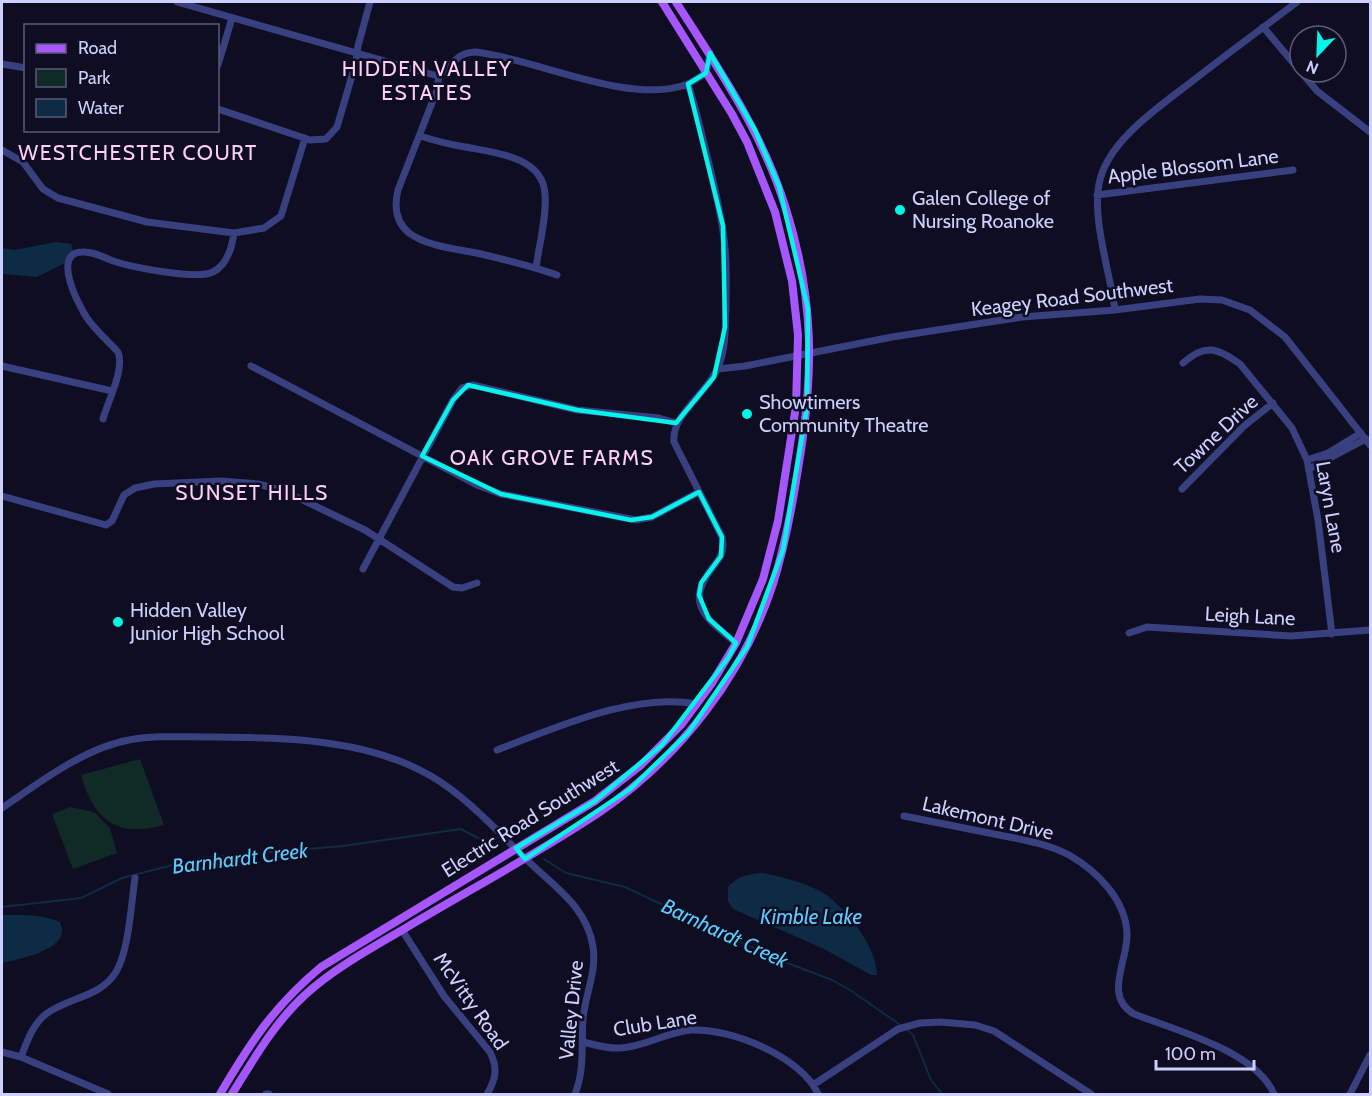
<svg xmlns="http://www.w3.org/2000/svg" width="1372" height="1096" viewBox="0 0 1372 1096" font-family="Cabin,sans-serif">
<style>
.green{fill:#102a26}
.water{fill:#0d2b45}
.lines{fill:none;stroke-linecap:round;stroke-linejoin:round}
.stream{stroke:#0d2b45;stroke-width:2}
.minor{stroke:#39407f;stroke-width:7}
.major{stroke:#a656fd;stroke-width:8}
.marked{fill:none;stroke:#03f4e9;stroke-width:4.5;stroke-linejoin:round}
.poi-dot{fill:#03f4e9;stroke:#0e0d21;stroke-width:2}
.labels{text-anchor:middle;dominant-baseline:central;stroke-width:5;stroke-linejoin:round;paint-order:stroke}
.street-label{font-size:20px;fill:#cdcffe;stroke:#0e0d21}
.poi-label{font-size:20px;fill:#cdcffe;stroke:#0e0d21;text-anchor:start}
.neighbourhood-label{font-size:21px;letter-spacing:1.5px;fill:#fecff4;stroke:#0e0d21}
.water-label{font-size:21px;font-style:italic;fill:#5dcafd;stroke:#0e0d21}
</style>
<rect width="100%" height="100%" fill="#0e0d21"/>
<path class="green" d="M140 759 164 825C117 838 94 821 81 775Z
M71 807 94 812 110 828 117 853 73 869 52 814Z"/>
<path class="water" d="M56 242 71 244 74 253 63 264 37 277 2 274V248L14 250Z
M762 873C778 875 816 886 828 896 849 913 877 947 877 975H871L824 949 733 909 728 901V887C738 876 748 874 762 873Z
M2 915C22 915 41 914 60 922 61 925 62 928 62 931 62 951 16 960 2 963Z"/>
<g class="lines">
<path class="stream" d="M544 859 566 873 625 887 777 959 832 980 850 990 899 1024
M2 907 81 898 122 878 200 858 343 846 461 829 480 839
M908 1031 913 1035 931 1080 942 1094"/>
<path class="minor" d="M177 2 434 75H439
M1263 27 1317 91 1370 132
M2 64 26 68
M218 65 232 18
M439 75 437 90 398 190C394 206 396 222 409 233 428 247 458 249 481 254 507 260 532 266 557 275
M439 75C455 66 453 53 476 52 536 59 623 103 682 86 690 84 698 78 706 73L710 53
M688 84C697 111 703 140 710 168 716 194 723 221 725 248 727 268 726 288 726 308 725 325 726 345 720 362 710 393 671 413 674 442L722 537C725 550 721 557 713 567 683 604 707 619 736 643
M218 109 310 140 326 139 337 127 356 62 358 46 370 2
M420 136C433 140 447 144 460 146 490 152 543 155 545 194 547 216 539 245 536 268
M2 150 23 162 43 189 58 198 147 222 234 233 264 228 281 216 305 138
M1097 195 1293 170
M1115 310C1110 272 1092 220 1099 184 1107 139 1165 103 1199 76 1231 51 1264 27 1297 2
M1183 363C1205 343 1218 348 1240 364L1292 428 1307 460 1318 520 1332 634
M2 366 112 391
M251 366 477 485 501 494 636 520 652 517 699 492
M718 369 745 366 892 337 1022 317 1115 310 1200 299 1222 300 1250 310 1285 337 1370 445
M103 419C108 401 125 369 118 352 108 341 96 331 87 318 79 306 51 253 82 252 92 251 103 257 113 261 131 267 196 280 213 272 227 265 232 247 234 233
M1307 460 1328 453 1361 433
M1309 469 1366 439
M1182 489 1244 426 1273 403
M2 496 106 525 112 521 124 495 135 488 154 484 221 481 258 484 284 491 365 530 453 587 462 588 477 583
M363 569 453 400 462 388 473 385 577 410 659 418 676 423
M1129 633 1147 627 1291 636 1370 630
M497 750C556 728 633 692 697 704
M2 808C39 783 84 748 129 740 155 735 183 737 210 737 284 738 365 738 431 776 467 797 497 831 526 859 553 886 587 906 593 947 597 971 585 995 583 1019 581 1045 585 1069 575 1094
M904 816C934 822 964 828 994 834 1019 839 1046 843 1069 855 1097 871 1126 900 1127 934 1128 961 1103 996 1134 1014 1175 1030 1256 1051 1274 1094
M402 930 444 996 490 1052C498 1068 496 1079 487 1094
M583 1042C595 1045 608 1049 620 1048 645 1047 666 1032 691 1030 731 1028 802 1057 818 1094
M2 1052 21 1057 108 1094
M21 1057C27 1042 32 1025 46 1014 68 997 100 998 116 972 129 950 131 905 135 878
M813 1085 898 1029 920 1023 941 1022 975 1025 994 1031 1091 1094
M266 1094H269
M1350 1094 1370 1055"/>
<path class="major" d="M220 1094C250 1043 274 1006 321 967L595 801 641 765 681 725 712 683 736 643 763 579 778 521 796 406 798 335 792 281 775 212 747 142 732 114 662 2
M232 1094C254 1059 274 1023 306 994 335 968 370 949 404 929 469 890 537 854 600 812 680 757 743 676 773 584 785 546 792 508 798 469 814 375 815 301 786 209 763 133 718 68 676 2"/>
</g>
<path class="marked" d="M710 53 755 130 779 186 808 309 807 407 783 550 747 647 688 733 630 789 525 859 516 848 595 801 662 745 728 658 736 643 709 619 699 595 701 583 721 556 722 537 699 492 652 517 631 520 501 494 422 456 453 400 468 385 577 410 676 423 714 377 725 327 723 226 688 84 706 73Z"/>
<g class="poi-dot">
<circle cx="900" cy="210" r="6"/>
<circle cx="747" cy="414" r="6"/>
<circle cx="118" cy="622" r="6"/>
</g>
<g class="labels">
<g class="street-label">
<text transform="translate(1193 166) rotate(-7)">Apple Blossom Lane</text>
<text transform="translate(1072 297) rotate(-7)">Keagey Road Southwest</text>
<text transform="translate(1216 434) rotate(-43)">Towne Drive</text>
<text transform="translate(1331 507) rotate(80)">Laryn Lane</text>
<text transform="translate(1250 616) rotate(3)">Leigh Lane</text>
<text transform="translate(530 818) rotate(-32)">Electric Road Southwest</text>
<text transform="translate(988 818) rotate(13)">Lakemont Drive</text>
<text transform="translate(471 1001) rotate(55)">McVitty Road</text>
<text transform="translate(571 1010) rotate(-84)">Valley Drive</text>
<text transform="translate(655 1023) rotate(-9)">Club Lane</text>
</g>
<g class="poi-label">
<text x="912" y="198">Galen College of<tspan x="912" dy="23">Nursing Roanoke</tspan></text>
<text x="759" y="402">Showtimers<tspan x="759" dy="23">Community Theatre</tspan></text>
<text x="130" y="610">Hidden Valley<tspan x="130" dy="23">Junior High School</tspan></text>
</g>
<g class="neighbourhood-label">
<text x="427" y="68">HIDDEN VALLEY<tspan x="427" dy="24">ESTATES</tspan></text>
<text x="138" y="152">WESTCHESTER COURT</text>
<text x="552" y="457">OAK GROVE FARMS</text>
<text x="252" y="492">SUNSET HILLS</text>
</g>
<g class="water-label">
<text transform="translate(240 858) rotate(-7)">Barnhardt Creek</text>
<text x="811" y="916">Kimble Lake</text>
<text transform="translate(725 933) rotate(25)">Barnhardt Creek</text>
</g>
</g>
<rect width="1372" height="1096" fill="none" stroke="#cdcffe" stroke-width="6"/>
<rect x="24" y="24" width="195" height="108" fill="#0e0d21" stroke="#5a5b79" stroke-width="1.5"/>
<rect x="36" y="44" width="30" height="9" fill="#a656fd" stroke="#5a5b79" stroke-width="1.5"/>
<text x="78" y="54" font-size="18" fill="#cdcffe">Road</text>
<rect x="36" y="69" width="30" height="18" fill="#102a26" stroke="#5a5b79" stroke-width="1.5"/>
<text x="78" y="84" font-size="18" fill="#cdcffe">Park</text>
<rect x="36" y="99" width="30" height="18" fill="#0d2b45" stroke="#5a5b79" stroke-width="1.5"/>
<text x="78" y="114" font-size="18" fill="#cdcffe">Water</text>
<g transform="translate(1318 54) rotate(203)"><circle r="28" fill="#0e0d21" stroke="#5a5b79" stroke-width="1.5"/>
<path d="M0-4.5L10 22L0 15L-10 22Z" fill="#03f4e9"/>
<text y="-9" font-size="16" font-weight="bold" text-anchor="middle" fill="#cdcffe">N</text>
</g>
<path d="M1156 1060v9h98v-9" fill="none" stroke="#cdcffe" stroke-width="3"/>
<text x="1165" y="1060" font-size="18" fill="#cdcffe" stroke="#0e0d21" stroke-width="4.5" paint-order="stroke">100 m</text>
</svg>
